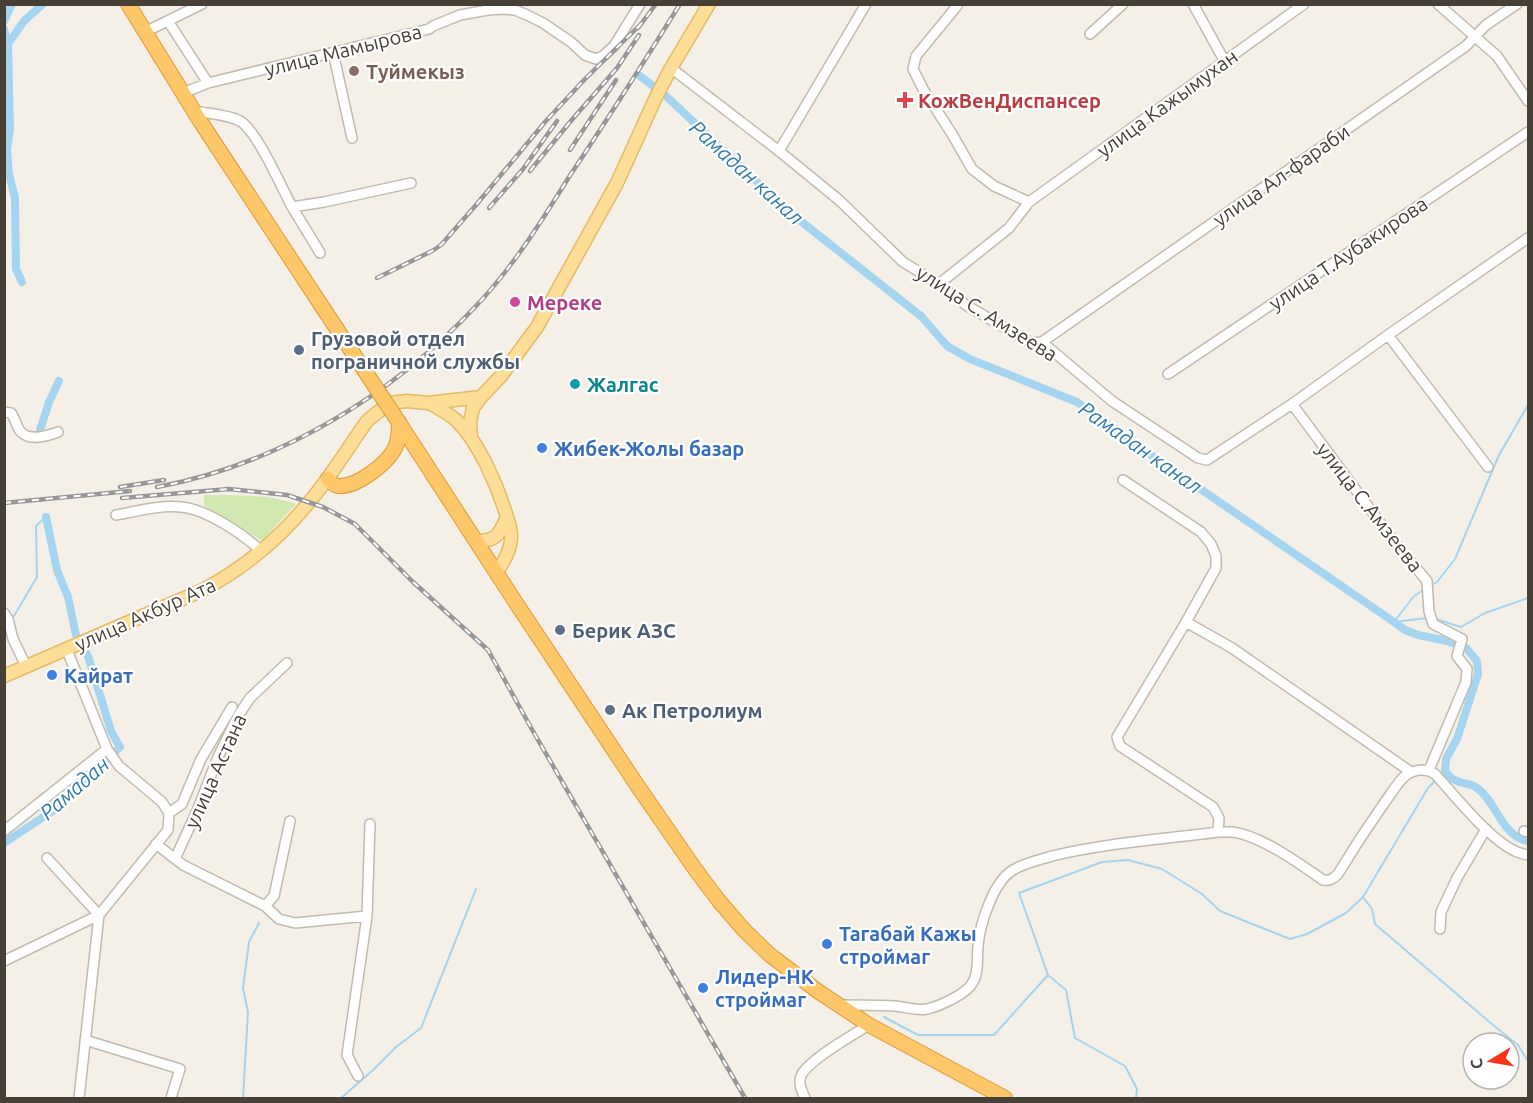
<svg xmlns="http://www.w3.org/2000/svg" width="1533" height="1103" viewBox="0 0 1533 1103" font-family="Ubuntu,sans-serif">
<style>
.green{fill:#d1e8b0}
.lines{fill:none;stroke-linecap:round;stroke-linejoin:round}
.stream{stroke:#a4d4f0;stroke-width:2}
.canal{stroke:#a4d4f0;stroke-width:8}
.minor-casing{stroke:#c2baad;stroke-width:12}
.major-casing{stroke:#e4ba66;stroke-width:15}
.highway-casing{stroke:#de9b38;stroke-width:16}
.minor{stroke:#fff;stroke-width:9}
.major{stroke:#fedd96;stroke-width:12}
.highway{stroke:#fec769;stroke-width:14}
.rail-casing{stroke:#979797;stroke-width:4.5}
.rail{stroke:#fff;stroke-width:2;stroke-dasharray:7;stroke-linecap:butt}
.highway-bridge-casing{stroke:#de9b38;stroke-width:16;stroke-linecap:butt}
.highway-bridge{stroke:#fec769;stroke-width:14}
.education-dot{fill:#8d6e63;stroke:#fff;stroke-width:2}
.health-dot{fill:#e0444e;stroke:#fff;stroke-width:2}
.hotel-dot{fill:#d1479c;stroke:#fff;stroke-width:2}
.service-dot{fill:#5c6f8a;stroke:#fff;stroke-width:2}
.culture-dot{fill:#0f9aa8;stroke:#fff;stroke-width:2}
.shop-dot{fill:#3f7fe0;stroke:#fff;stroke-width:2}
.labels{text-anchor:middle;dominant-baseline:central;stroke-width:4.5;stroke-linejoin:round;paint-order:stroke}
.street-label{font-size:20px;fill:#474036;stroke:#fff}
.education-label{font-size:20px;font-weight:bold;fill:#785e54;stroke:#fff;text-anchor:start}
.health-label{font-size:20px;font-weight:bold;fill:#be3a42;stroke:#fff;text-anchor:start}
.hotel-label{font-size:20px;font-weight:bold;fill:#b23c85;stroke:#fff;text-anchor:start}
.service-label{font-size:20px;font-weight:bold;fill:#4e5e75;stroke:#fff;text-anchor:start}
.culture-label{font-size:20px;font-weight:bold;fill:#0d838f;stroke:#fff;text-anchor:start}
.shop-label{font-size:20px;font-weight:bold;fill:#366cbe;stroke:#fff;text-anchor:start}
.water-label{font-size:21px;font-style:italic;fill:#2e7aac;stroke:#fff}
</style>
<rect width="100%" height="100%" fill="#f4f0e8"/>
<path class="green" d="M204 495C233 495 269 494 296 504L262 541 234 523 204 506Z"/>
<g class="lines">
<path class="stream" d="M1430 586 1437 582 1455 559 1499 455 1528 405
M10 616H14L37 577 36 526 46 517
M1433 618 1461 627 1485 613 1528 598
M1394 622 1414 596 1425 589
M1394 622 1427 618
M1363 897 1372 909 1375 924 1493 1025 1518 1045 1528 1061
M884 1017 918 1035H994L1048 975
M243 1098 248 1012 243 988 249 942 259 923
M341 1098 372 1071 396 1047 421 1028 476 889
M1136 1098 1137 1089 1125 1066 1075 1038 1066 990 1048 975 1019 893 1102 862 1128 860 1162 869 1202 894 1220 911 1290 939 1307 934 1346 913 1363 897 1428 788 1437 779"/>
<path class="canal" d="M4 21 12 4
M4 29 8 44 10 129 7 149 9 174 15 198 16 269 22 282
M8 44 24 21 43 4
M640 76 666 96 788 211 922 317 947 346 970 359 1077 402 1119 433 1394 622 1405 630 1418 635 1447 641 1466 648 1477 661 1478 674 1457 739 1446 759 1445 771C1448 774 1451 779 1455 780 1462 784 1470 783 1477 788 1497 802 1501 836 1528 841
M40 430 49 402 59 381
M4 843 57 808 120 747 111 731 88 656 76 635 68 597 57 570 46 517"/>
<defs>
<path id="minor" d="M956 4 957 6 916 56 913 69 923 89 952 134 972 169 994 186 1029 202
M1193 4 1225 62
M1438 4 1497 56 1528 101
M168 21 208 83
M145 32 202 4
M1090 34 1123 4
M333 52 352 138
M671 68 779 151 839 200 903 262 939 284 966 305 1031 343 1042 342 1112 401 1198 458 1207 460 1292 404 1396 544 1427 581 1429 611 1433 624 1462 639 1457 656 1467 669 1466 682 1429 770
M183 93 208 83 429 29 433 26 460 15 488 10 504 9 515 10 527 15 543 23 571 42 585 55 596 59 603 56 614 46 640 4
M195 111C209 114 227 114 240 121 257 131 281 186 291 205 300 221 311 237 320 253
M779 151 866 4
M292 207 324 202 411 183
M939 284 1009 228 1029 202 1304 4
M1388 335 1488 467
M1042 342 1466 46 1486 25 1517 4
M1168 374 1528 132
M1292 404 1388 335 1528 238
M4 412 11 413C15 418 16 425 20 431 29 442 47 436 58 432
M1123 480 1201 532 1211 544 1216 556V568L1186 622 1117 737 1120 746 1213 807 1219 818 1218 832
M116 515C137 511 160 505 181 507 206 509 243 534 261 551
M4 613 8 619 13 639 26 666
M1186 622 1232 648 1411 772
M67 650 107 749 119 766 162 802 169 813 168 830 99 915 79 1098
M169 813 182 804 201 759 232 707
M4 831 107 749
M1524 831 1528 832
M156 844 183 865 265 906 279 919 295 923 367 916
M175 859 197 811 218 757 238 716 250 698 287 663
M265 906 274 896 290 821
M1440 929 1441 912 1457 878 1486 829
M4 961 99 915 47 858
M841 1005C859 1005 877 1005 895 1006 906 1007 916 1011 927 1009 940 1006 967 994 973 982 979 972 977 957 978 946 980 924 993 882 1013 870 1024 863 1040 860 1052 856 1106 843 1163 839 1218 832 1223 832 1228 832 1232 832 1260 835 1300 864 1323 880 1330 881 1333 879 1338 874 1353 849 1368 826 1385 802 1391 794 1397 783 1405 776 1414 769 1426 768 1435 774 1455 796 1489 839 1515 851 1519 853 1524 854 1528 855
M85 1040 180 1069 171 1098
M358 1076 347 1055 367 916 370 824
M805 1098C802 1091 798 1084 801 1076 807 1061 854 1034 869 1025"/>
<path id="major" d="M429 403C438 408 448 413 456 420 479 442 498 487 507 517 509 523 511 529 511 535 512 549 504 562 496 573
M471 437 470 422 473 408 481 397 501 376 537 327 617 183 656 97 671 68 709 4
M476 541C497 541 499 535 507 517
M4 676 203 590C244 568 281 537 310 501 331 476 348 448 367 421L378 412 390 403 407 401 428 403 481 397"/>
<path id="highway" d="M128 4 200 121 323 308
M398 421 518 606 639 788 695 869 719 901 744 930 770 955 819 992 869 1025 1005 1098
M328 479C331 482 334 486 339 486 357 487 386 464 394 450 399 441 399 431 399 422"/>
</defs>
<use href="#minor" class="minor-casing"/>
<use href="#major" class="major-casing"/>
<use href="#highway" class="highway-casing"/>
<use href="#minor" class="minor"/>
<use href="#major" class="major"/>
<use href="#highway" class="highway"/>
<defs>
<path id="rail" d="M638 28 656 4
M570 150 616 80
M530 171 570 122 617 68 639 35
M489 208 523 169 557 121
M377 278 432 251 441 245 476 205 545 122 584 80 642 23
M120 487 164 480
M157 487C277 465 393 395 476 306 513 267 541 222 569 177 607 120 644 62 680 4
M122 498 229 489 287 495 323 507 355 524 413 582 488 650 534 733 745 1098
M4 503 130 491"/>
</defs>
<use href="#rail" class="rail-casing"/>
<use href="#rail" class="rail"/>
<defs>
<path id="highway-bridge" d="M323 308 398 421"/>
</defs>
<use href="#highway-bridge" class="highway-bridge-casing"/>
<use href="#highway-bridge" class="highway-bridge"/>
</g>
<circle class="education-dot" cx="354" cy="71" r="6"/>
<path class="health-dot" d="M902 91h6v6h6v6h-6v6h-6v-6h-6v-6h6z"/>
<circle class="hotel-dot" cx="515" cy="302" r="6"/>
<g class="service-dot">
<circle cx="299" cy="350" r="6"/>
<circle cx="560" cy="630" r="6"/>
<circle cx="610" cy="710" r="6"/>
</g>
<circle class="culture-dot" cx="575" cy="384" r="6"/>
<g class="shop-dot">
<circle cx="542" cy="448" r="6"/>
<circle cx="52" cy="675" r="6"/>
<circle cx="827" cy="944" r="6"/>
<circle cx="703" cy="988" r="6"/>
</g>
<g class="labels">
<g class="street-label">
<text transform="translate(343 50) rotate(-14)">улица Мамырова</text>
<text transform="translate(1167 103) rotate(-36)">улица Кажымухан</text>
<text transform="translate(1281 175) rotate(-35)">улица Ал-фараби</text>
<text transform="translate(1348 253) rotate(-34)">улица Т.Аубакирова</text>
<text transform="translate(987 313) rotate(32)">улица С. Амзеева</text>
<text transform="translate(1370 507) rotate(52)">улица С.Амзеева</text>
<text transform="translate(145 614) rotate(-24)">улица Акбур Ата</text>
<text transform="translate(215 771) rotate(-66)">улица Астана</text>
</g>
<g class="education-label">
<text x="366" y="71">Туймекыз</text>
</g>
<g class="health-label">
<text x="918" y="100">КожВенДиспансер</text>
</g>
<g class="hotel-label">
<text x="527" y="302">Мереке</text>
</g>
<g class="service-label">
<text x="311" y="338">Грузовой отдел<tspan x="311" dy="23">пограничной службы</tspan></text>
<text x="572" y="630">Берик АЗС</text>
<text x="622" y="710">Ак Петролиум</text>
</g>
<g class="culture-label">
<text x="587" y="384">Жалгас</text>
</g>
<g class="shop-label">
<text x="554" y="448">Жибек-Жолы базар</text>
<text x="64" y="675">Кайрат</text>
<text x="839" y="933">Тагабай Кажы<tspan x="839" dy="23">строймаг</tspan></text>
<text x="715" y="976">Лидер-НК<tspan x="715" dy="23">строймаг</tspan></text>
</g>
<g class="water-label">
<text transform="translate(747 172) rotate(42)">Рамадан канал</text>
<text transform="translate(1141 447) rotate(35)">Рамадан канал</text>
<text transform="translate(74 788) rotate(-41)">Рамадан</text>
</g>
</g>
<rect width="1533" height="1103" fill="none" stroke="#474036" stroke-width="12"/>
<g transform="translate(1491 1061) rotate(259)"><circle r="28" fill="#ffffff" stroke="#b5b3af" stroke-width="1.5"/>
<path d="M0-4.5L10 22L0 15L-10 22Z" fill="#fa3319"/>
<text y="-9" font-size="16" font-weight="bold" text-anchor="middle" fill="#474036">С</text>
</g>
</svg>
